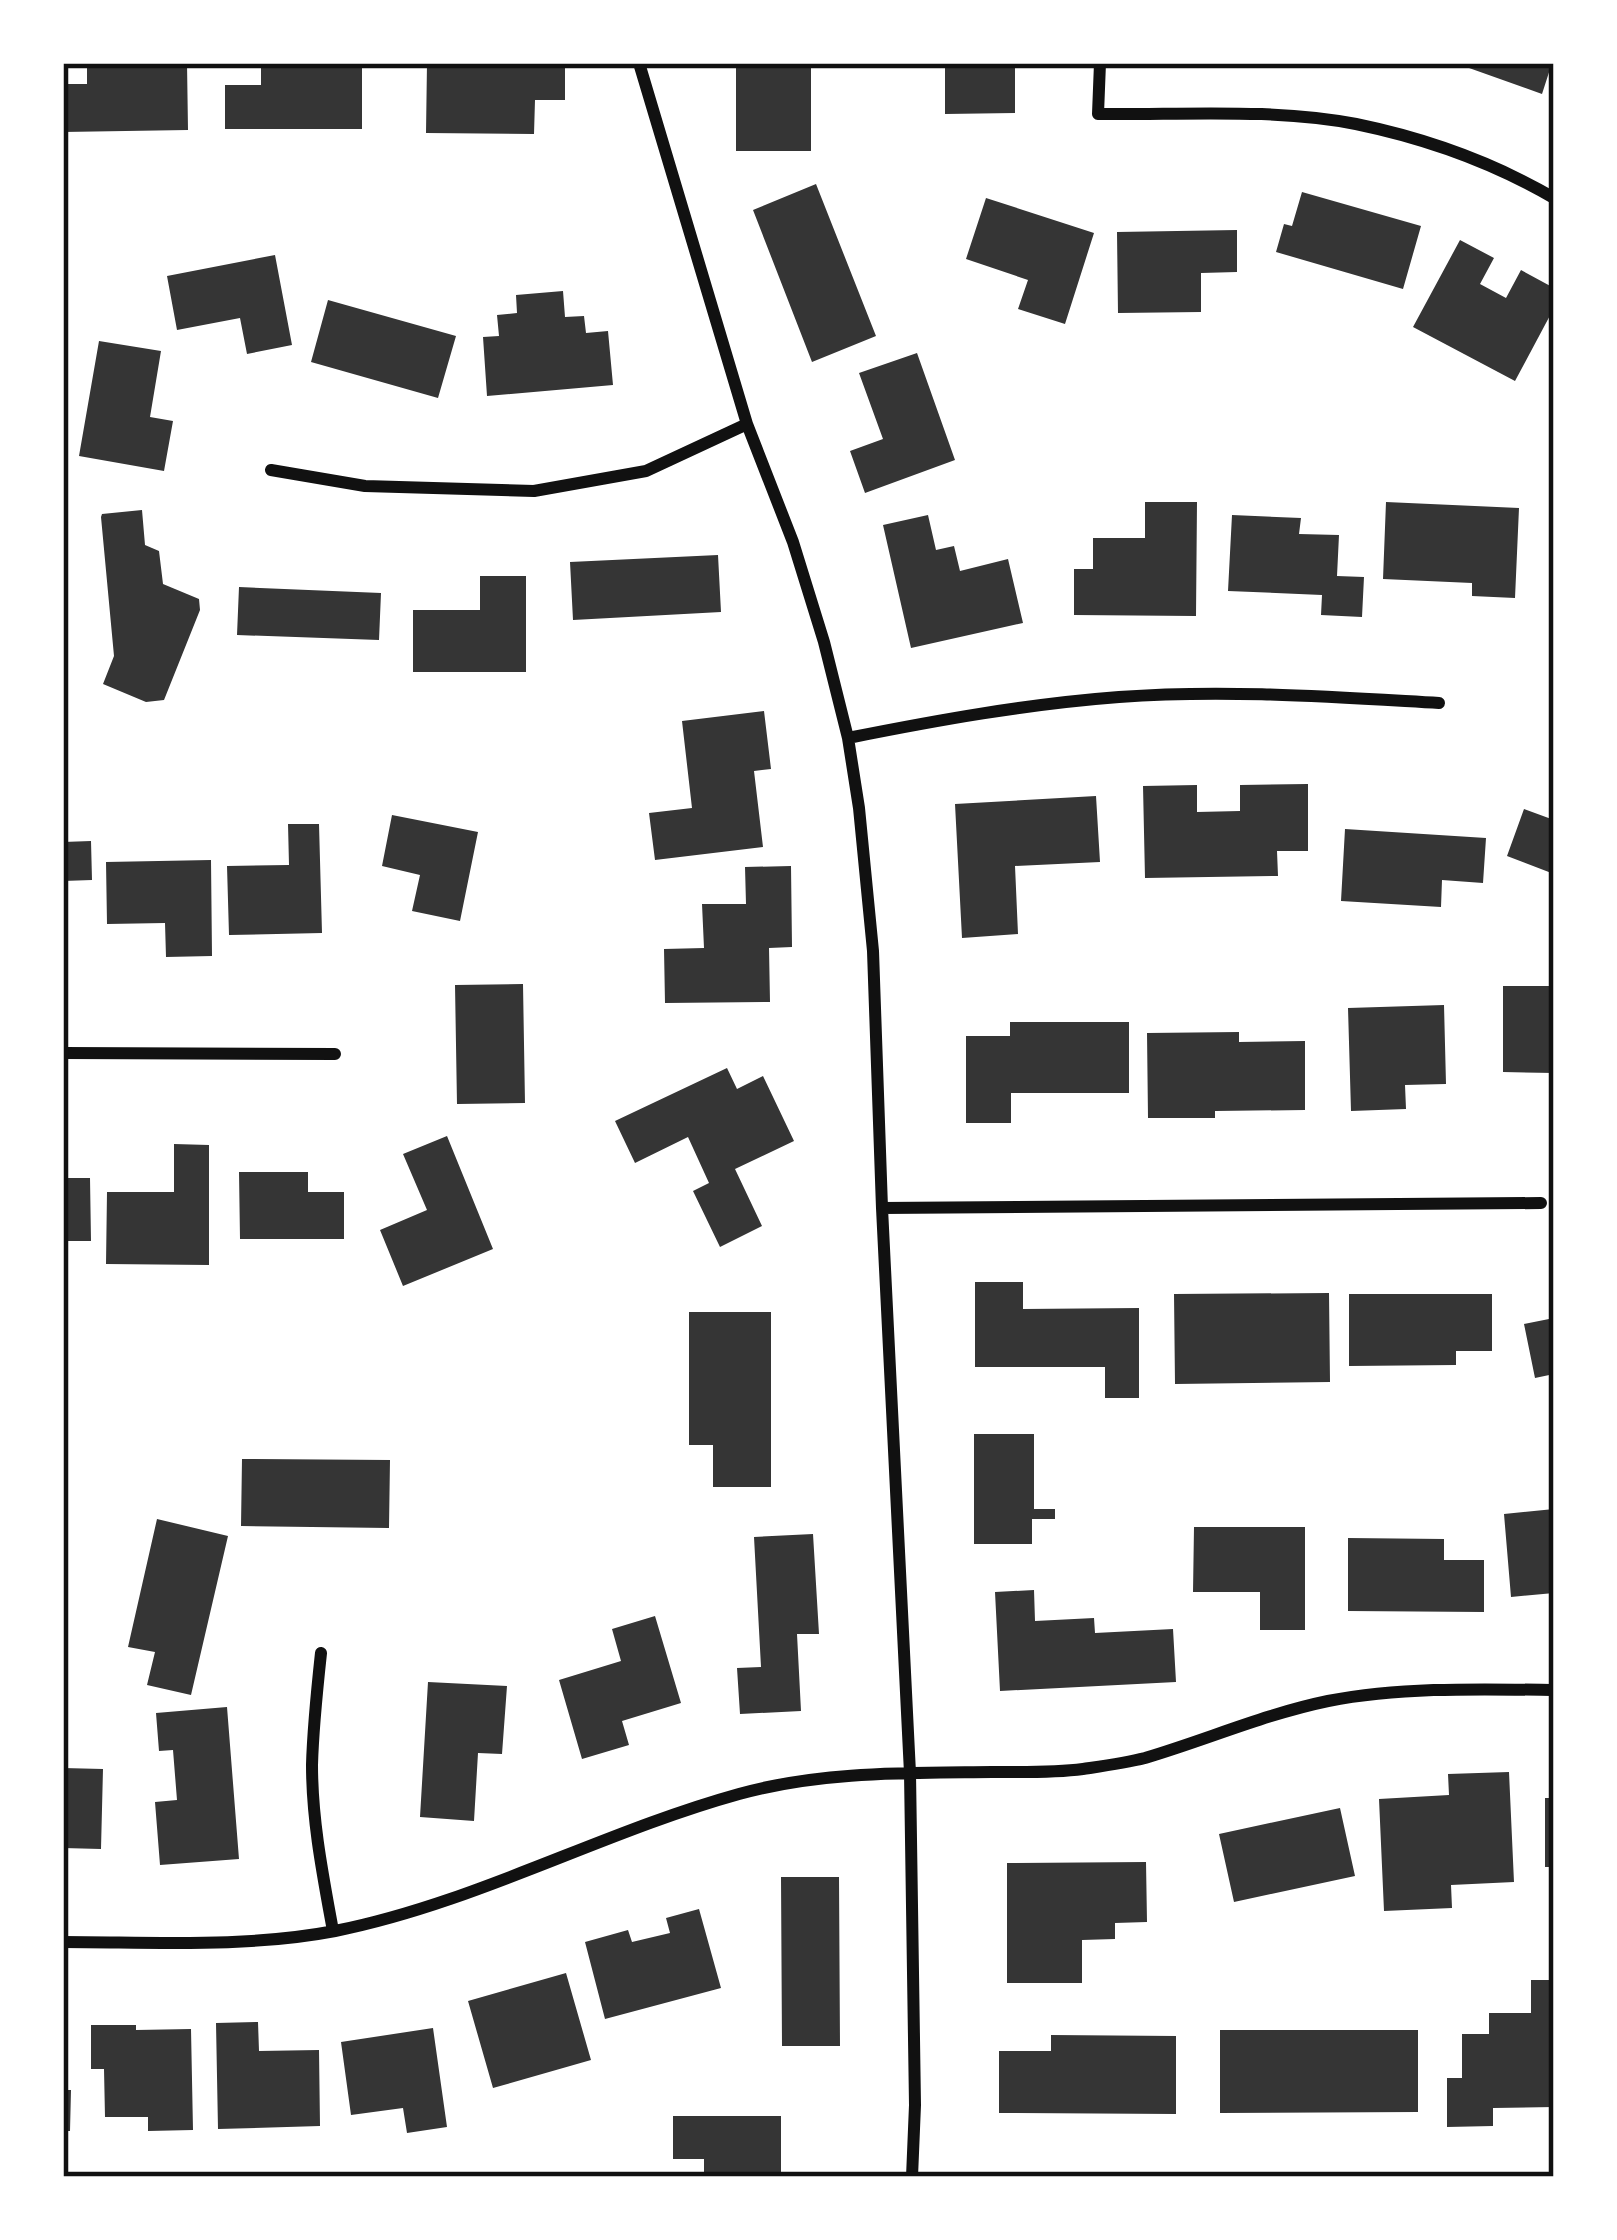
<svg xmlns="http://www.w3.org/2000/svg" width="1617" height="2240" viewBox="0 0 1617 2240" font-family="'Nunito Sans',sans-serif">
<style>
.building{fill:#353535}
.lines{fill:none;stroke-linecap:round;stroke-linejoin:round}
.minor{stroke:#111;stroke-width:12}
.neatline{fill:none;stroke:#111;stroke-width:4.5}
</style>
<rect width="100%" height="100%" fill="#fff"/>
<path class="building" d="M87 63H187L188 130 63 132V84H87Z
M261 63H362V129H225V85H261Z
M427 63H565V100H535L534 134 426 133Z
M736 63H811V151H736Z
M945 63H1015V113L945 114Z
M1455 63H1552L1542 94Z
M816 184 876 336 812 362 753 210Z
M1302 192 1421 226 1403 289 1276 252 1284 224 1292 226Z
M986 198 1094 233 1065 324 1018 309 1028 280 966 259Z
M1237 230V272L1201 273V312L1118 313 1117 232Z
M1460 240 1494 258 1480 284 1506 298 1521 270 1554 288V308L1515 381 1413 327Z
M275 255 292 345 247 354 240 318 177 330 167 276Z
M563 291 565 317 584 316 586 333 608 331 613 385 487 396 483 337 499 336 497 315 517 313 516 295Z
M328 300 456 336 438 398 311 362Z
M99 341 161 351 150 417 173 421 164 471 79 456Z
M917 353 955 460 865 493 850 451 883 439 859 373Z
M1145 502H1197L1196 616 1074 615V569H1093V538H1145Z
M1386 502 1519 508 1515 598 1472 596V583L1383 579Z
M142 510 145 545 159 551 163 584 199 599 200 610 164 700 146 702 103 684 114 656 101 517 102 514Z
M928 515 936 550 954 546 960 571 1008 559 1023 623 911 648 883 525Z
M1232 515 1301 518 1299 534 1339 535 1337 576 1364 577 1362 617 1321 615 1322 595 1228 591Z
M718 555 721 612 573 620 570 562Z
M480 576H526V672H413V610H480Z
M239 587 381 593 379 640 237 635Z
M764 711 771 769 754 771 763 847 655 860 649 813 692 808 682 721Z
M1308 784V851H1277L1278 876 1145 878 1143 786 1197 785V812L1240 811V785Z
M1096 796 1100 862 1015 866 1018 934 962 938 955 804Z
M1524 809 1554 820V874L1507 856Z
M392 815 478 832 460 921 412 911 420 875 382 866Z
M288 824H319L322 933 229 935 227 866 289 865Z
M1345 829 1486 838 1483 883 1442 880 1441 907 1341 901Z
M91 841 92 880 63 881V842Z
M211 860 212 956 166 957 165 923 107 924 106 862Z
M791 866 792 947 769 948 770 1002 665 1003 664 949 704 948 702 904H746L745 867Z
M523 984 525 1103 457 1104 455 985Z
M1503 986H1554V1073L1503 1072Z
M1444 1005 1446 1084 1405 1085 1406 1109 1351 1111 1348 1008Z
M1010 1022H1129V1093H1011V1123H966V1036H1010Z
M1239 1032V1042L1305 1041V1110L1215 1111V1118H1148L1147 1033Z
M727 1068 737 1089 763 1076 794 1141 735 1169 762 1226 720 1247 693 1191 709 1183 688 1137 635 1163 615 1121Z
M447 1136 493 1249 403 1286 380 1230 427 1210 403 1154Z
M174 1144 209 1145V1265L106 1264 107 1192H174Z
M239 1172H308V1192H344V1239H240Z
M63 1178H90L91 1241H63Z
M975 1282H1023V1309L1139 1308V1398H1105V1367H975Z
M1329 1293 1330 1382 1175 1384 1174 1294Z
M1349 1294H1492V1351H1456V1365L1349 1366Z
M689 1312H771V1487H713V1445H689Z
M1554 1318V1374L1535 1378 1524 1324Z
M974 1434H1034V1509H1055V1519H1032V1544H974Z
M242 1459 390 1460 389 1528 241 1526Z
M1554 1509V1593L1511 1597 1504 1514Z
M157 1519 228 1536 191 1695 147 1685 155 1652 128 1647Z
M1194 1527H1305V1630H1260V1592H1193Z
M813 1534 819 1634H797L801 1711 740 1714 737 1668 761 1667 754 1537Z
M1348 1538 1444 1539V1560H1484V1612L1348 1611Z
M1034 1590 1035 1621 1094 1618 1095 1633 1173 1629 1176 1682 1000 1691 995 1592Z
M655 1616 681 1703 622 1721 629 1745 582 1759 559 1680 621 1661 612 1629Z
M428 1682 507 1686 502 1754 478 1753 474 1821 420 1817Z
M227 1707 239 1859 160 1865 155 1802 177 1800 173 1750 159 1751 156 1713Z
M63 1768 103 1769 101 1849 63 1848Z
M1509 1772 1514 1882 1451 1885 1452 1908 1384 1911 1379 1799 1449 1795 1448 1774Z
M1545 1798H1554V1867H1545Z
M1340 1808 1355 1876 1234 1902 1219 1834Z
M1146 1862 1147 1922 1115 1923V1939L1082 1940V1983H1007V1863Z
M781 1877H839L840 2046H782Z
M699 1909 721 1988 605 2019 585 1942 628 1930 632 1942 670 1933 666 1918Z
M566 1973 591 2060 493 2088 468 2001Z
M1531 1980H1554V2107L1493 2108V2126L1447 2127V2078H1462V2034H1489V2013H1531Z
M258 2022 259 2051 319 2050 320 2126 218 2129 216 2023Z
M91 2025H136V2030L191 2029 193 2130 148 2131V2117H105L104 2069H91Z
M433 2028 447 2127 407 2133 403 2108 351 2115 341 2042Z
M1220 2030H1418V2112L1220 2113Z
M1051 2035 1176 2036V2114L999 2113V2051H1051Z
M63 2090H71L70 2131H63Z
M673 2116H781V2177H704V2159H673Z"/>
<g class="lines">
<path class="minor" d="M639 63 747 424 793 542 824 642 848 738 859 808 873 951 882 1208 910 1773 915 2105 912 2177
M1100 63 1098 114C1180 115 1276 108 1356 124 1424 138 1494 163 1554 198
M271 470 365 486 534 491 646 471 747 424
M848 738C938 720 1027 704 1119 697 1225 689 1333 697 1439 703
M63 1053 335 1054
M882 1208 1541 1203
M321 1653C317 1690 313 1727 312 1765 312 1821 323 1876 333 1931
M63 1942C153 1942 246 1948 335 1931 475 1903 602 1832 739 1794 821 1771 908 1773 992 1772 1022 1772 1053 1773 1083 1769 1103 1766 1125 1763 1145 1758 1206 1740 1265 1714 1328 1701 1402 1687 1478 1689 1554 1690"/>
</g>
<rect width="1617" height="2240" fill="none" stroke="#ffffff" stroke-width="132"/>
<rect x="66" y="66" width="1485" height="2108" class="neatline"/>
</svg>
